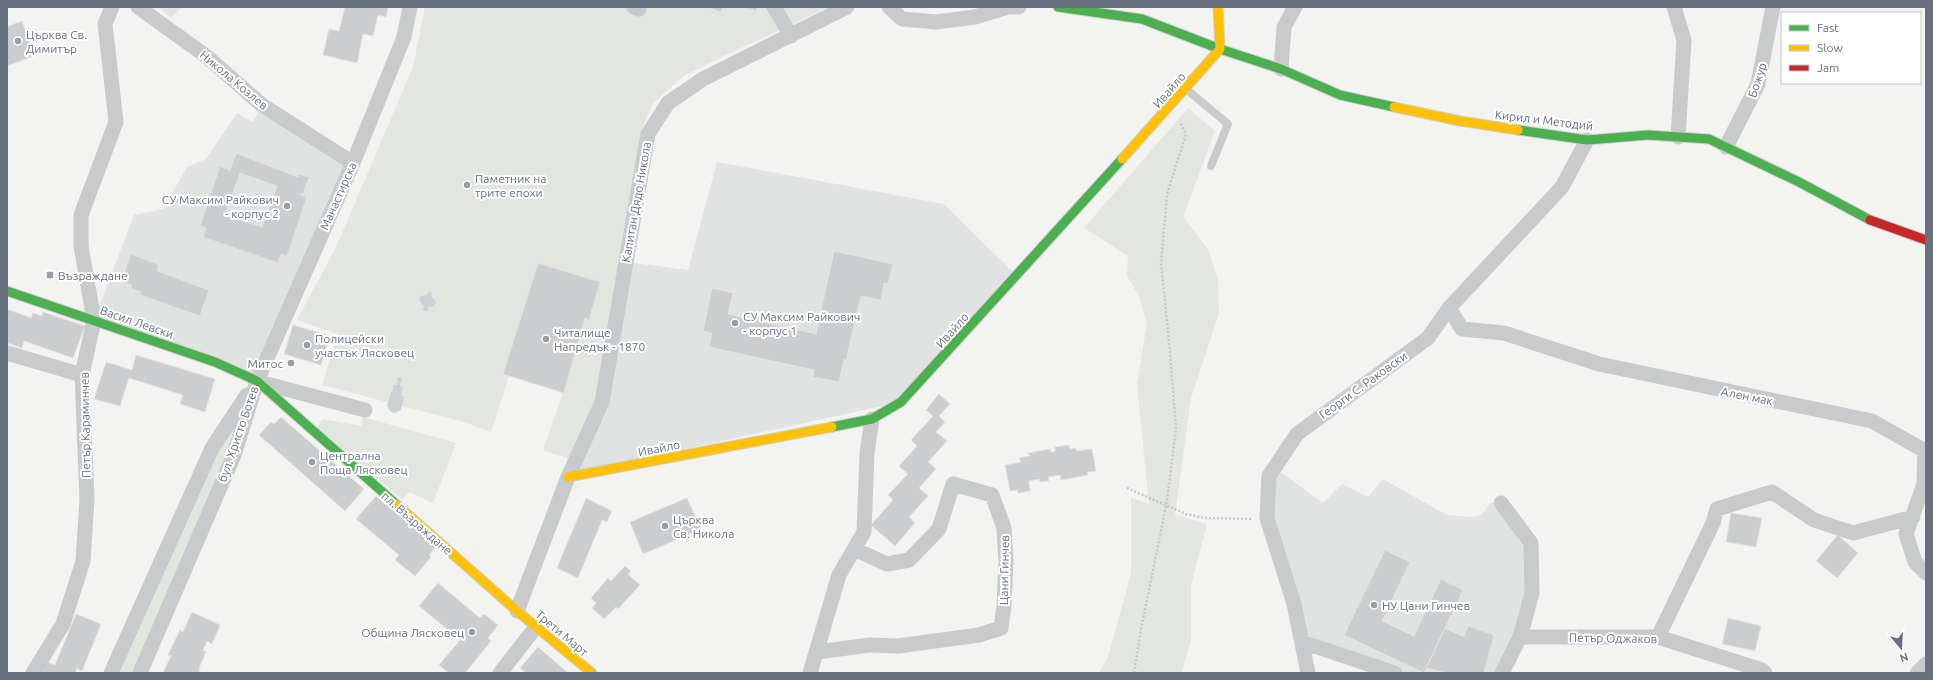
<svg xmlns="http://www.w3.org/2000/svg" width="1933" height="680" viewBox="0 0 1933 680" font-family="Ubuntu,sans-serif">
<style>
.built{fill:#e1e3e3}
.green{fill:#e2e5e0}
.water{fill:#cbd0d4}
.building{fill:#cccdce;stroke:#e2e2e2;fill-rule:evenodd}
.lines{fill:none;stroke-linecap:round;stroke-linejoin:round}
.fast-casing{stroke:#cfcfd0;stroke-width:11}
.slow-casing{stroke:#cfcfd0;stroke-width:11}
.jam-casing{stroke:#cfcfd0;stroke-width:11}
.path{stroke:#c6c7c8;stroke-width:2.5;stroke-dasharray:2 2;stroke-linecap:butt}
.lane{stroke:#c9cacb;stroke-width:8}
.street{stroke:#c9cacb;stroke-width:15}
.fast{stroke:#4caf50;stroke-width:9}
.slow{stroke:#ffc107;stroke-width:9}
.jam{stroke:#c62828;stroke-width:9}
.poi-dot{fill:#979ea7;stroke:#fff;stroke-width:1.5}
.labels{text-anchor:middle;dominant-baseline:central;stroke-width:4;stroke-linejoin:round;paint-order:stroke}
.poi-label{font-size:12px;fill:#66707f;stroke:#fff;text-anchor:start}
.street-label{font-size:12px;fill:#66707f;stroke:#fff}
</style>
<rect width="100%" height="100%" fill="#f3f3f2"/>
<path class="built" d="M262 105 353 163 257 381 94 320 134 215 163 209 187 167 206 159 237 113 253 122Z
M717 162 944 204 1017 276 901 402 569 474 626 262 688 270Z
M1278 470 1323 503 1342 484 1368 497 1383 479 1447 515 1470 517 1482 515 1490 503H1501L1531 543 1532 593 1502 673H1395L1302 642 1267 518Z"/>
<path class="green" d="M158 7H182L171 18Z
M425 7H829L728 54 684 76 653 103 642 129 602 402 575 461 543 450 563 393 509 376 491 432 464 422 322 385 338 334 297 320 337 245 413 67Z
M1188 108 1215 131 1183 217 1208 249 1218 280 1219 313 1191 398 1175 515 1207 524 1191 585V641L1181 673H1099L1108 657 1131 574V498L1149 504 1137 384 1147 323 1139 296 1127 276 1128 256 1084 228Z
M257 381 140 673H111L212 448Z
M363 417 456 443 433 503 410 492 402 499 317 429 322 419 361 426Z"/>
<path class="water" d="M429 291 432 293 431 296 436 302 434 306 428 307 427 311 423 310 424 306 419 300 420 297 428 294Z
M398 377 402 378 400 386 403 387 401 396 404 397 401 410 395 413 390 411 387 406 391 392H392L394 385H397Z"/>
<path class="building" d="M345 7H388L386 17 378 15 373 36 363 34 357 63 323 55 329 29 339 31Z
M708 7H723L721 12Z
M745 7H758L756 11Z
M22 21 34 56 7 66V27Z
M236 153 298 177 299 174 309 177 303 194H299L307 197 287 256 281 254 278 263 203 237 206 228 200 226 220 166 230 171ZM240 173 277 186 262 227 225 215Z
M834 251 893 264 888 284 884 283 881 300 861 296 846 360 844 359 839 382 813 377 814 370 709 347 712 333 703 331 712 288 733 293 728 314 816 334Z
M131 254 159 265 157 271 209 290 200 316 140 295 141 292 131 288 132 285 121 281Z
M538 263 600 282 589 320 585 318 564 393 503 374Z
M7 309 31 318 33 313 42 316 43 312 85 326 73 358 24 341 22 348 7 343Z
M293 325 330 336 321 365 284 354Z
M136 355 215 379 205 412 180 404 183 395 129 378 120 406 94 399 106 362 132 370Z
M939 394 950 404 939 416 945 422 936 432 947 441 928 462 936 469 919 488 928 496 909 517 915 523 895 546 871 525 893 500 888 495 908 474 899 466 917 446 911 440 933 416 926 410Z
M281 417 364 489 345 511 259 435 271 422 274 424Z
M1069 445 1070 449 1076 448V451L1092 449 1096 471 1087 472 1088 475 1061 480 1060 475 1048 477 1049 481 1040 482 1039 479 1029 481 1030 491 1018 493 1017 490 1010 491 1005 465 1021 462 1019 458 1030 456 1028 453 1050 449 1051 452 1055 451V447Z
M376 496 436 546 429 555 431 557 415 576 395 560 399 555 356 519Z
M586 498 612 511 607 522 602 520 578 578 557 568Z
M687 498 701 529 643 554 630 522Z
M1731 513 1762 518 1756 547 1726 542Z
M1838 535 1858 553 1837 578 1816 561Z
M1385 550 1410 562 1382 621 1414 636 1441 579 1463 590 1424 673 1344 635Z
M625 566 631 571 628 574 640 585 618 609 616 607 604 619 592 608 596 603 591 598 608 578 611 581Z
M438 583 480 618 484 614 498 625 488 638 491 641 465 673H449L439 665 460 640 419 606Z
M192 612 220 625 212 644 207 641 203 650 206 652 199 668 200 669 199 673H163L171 656 168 655 180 630 183 632Z
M76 614 101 624 82 671 77 668 75 673H42L47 662 55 665Z
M1728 618 1761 626 1755 651 1722 644Z
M1468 626 1494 635 1484 673H1446L1426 668 1445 628 1464 637Z
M538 647 568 673H526L520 668Z"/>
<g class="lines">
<defs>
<path id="fast" d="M1058 7 1142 19 1220 49 1281 69 1340 95 1394 107
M1518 130 1587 140 1648 135 1709 139 1799 182 1870 220
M7 291 215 362 257 381 396 504
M832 427 872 419 901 402 1122 159"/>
<path id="slow" d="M1394 107 1460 121 1518 130
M1122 159 1220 49 1218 7
M568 477 832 427
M396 504 517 611 592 673"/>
<path id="jam" d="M1870 220 1926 240"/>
</defs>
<use href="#fast" class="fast-casing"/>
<use href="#slow" class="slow-casing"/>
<use href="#jam" class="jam-casing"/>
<path class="path" d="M1127 488 1186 514 1204 518 1252 519
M1134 673 1141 629 1167 501 1176 428 1169 341 1161 264 1167 194 1186 134 1180 122"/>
<path class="lane" d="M1186 89 1228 124 1211 166"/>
<path class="street" d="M138 7 206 56 262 105 353 163
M634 7 639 9
M774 7 791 36
M889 7 902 19 936 22 975 17 1008 7H1019
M1674 7 1684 40 1678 137
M1281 69 1284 27 1295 7
M1726 147 1758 84 1773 7
M1449 308 1462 329 1504 333 1599 364 1872 421 1925 451 1924 484 1906 534 1915 562 1926 573
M7 353 82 375
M263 383 365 410
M1501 503 1531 543 1532 593 1520 637
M517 611 568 477 602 402 648 134 668 103 703 79 847 7
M1658 637 1713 523 1717 509 1772 492 1814 520 1853 533 1913 517
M1302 642 1395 673
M817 652 870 645 898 646 979 635 1001 628 1004 606 1006 561 1004 528 992 495 953 484 939 529 909 560 887 564 854 549
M33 673 63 624 83 561 87 499 82 375 94 320 81 246V215L116 122 105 24 112 7
M111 673 212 448 247 395
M140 673 234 455 257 381 353 163 404 37 410 7
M500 673 536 627
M810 673 839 575 864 532 867 453 872 419
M1308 673 1294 604 1267 518 1269 476 1297 434 1428 338 1449 308 1562 187 1587 140
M1502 673 1520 637H1658L1762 670 1765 673
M1917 673 1926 664"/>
<use href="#fast" class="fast"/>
<use href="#slow" class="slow"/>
<use href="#jam" class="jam"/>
</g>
<g class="poi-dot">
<circle cx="18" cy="41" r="4"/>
<circle cx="467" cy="185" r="4"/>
<circle cx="287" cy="206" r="4"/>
<rect x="46" y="271" width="8" height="8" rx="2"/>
<circle cx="735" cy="323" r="4"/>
<circle cx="546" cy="339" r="4"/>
<circle cx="307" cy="345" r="4"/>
<circle cx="291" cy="363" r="4"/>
<circle cx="312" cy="462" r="4"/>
<circle cx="665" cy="526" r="4"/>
<circle cx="1374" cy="605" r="4"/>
<circle cx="472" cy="632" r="4"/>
</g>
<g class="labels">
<g class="poi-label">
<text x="26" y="34">Църква Св.<tspan x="26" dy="14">Димитър</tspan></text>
<text x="475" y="178">Паметник на<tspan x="475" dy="14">трите епохи</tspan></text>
<text x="279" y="199" text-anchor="end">СУ Максим Райкович<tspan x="279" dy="14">- корпус 2</tspan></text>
<text x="58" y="275">Възраждане</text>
<text x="743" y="316">СУ Максим Райкович<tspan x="743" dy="14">- корпус 1</tspan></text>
<text x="554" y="332">Читалище<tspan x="554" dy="14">Напредък - 1870</tspan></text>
<text x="315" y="338">Полицейски<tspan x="315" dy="14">участък Лясковец</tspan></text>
<text x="283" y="363" text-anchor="end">Митос</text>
<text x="320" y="455">Централна<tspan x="320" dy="14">Поща Лясковец</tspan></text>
<text x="673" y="519">Църква<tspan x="673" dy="14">Св. Никола</tspan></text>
<text x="1382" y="605">НУ Цани Гинчев</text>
<text x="464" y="632" text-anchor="end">Община Лясковец</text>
</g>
<g class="street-label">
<text transform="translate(234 80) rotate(40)">Никола Козлев</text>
<text transform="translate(1757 80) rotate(-72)">Божур</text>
<text transform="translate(1169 90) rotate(-49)">Ивайло</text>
<text transform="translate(1544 120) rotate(7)">Кирил и Методий</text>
<text transform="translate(338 196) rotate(-66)">Манастирска</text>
<text transform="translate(636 202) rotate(-80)">Капитан Дядо Никола</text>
<text transform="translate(137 322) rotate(19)">Васил Левски</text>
<text transform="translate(952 330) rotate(-48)">Ивайло</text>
<text transform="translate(1363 385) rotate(-36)">Георги С. Раковски</text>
<text transform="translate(1747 396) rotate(11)">Ален мак</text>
<text transform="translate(85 425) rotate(-91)">Петър Караминчев</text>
<text transform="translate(238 434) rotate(-71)">бул. Христо Ботев</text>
<text transform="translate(659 448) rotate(-11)">Ивайло</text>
<text transform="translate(417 523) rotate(41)">пл. Възраждане</text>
<text transform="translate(1004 570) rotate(-89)">Цани Гинчев</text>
<text transform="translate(562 633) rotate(40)">Трети Март</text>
<text transform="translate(1613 638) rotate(1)">Петър Оджаков</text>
</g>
</g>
<rect width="1933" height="680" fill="none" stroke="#66707f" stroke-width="16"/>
<rect x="1781" y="12" width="140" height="72" fill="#ffffff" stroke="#c2c6cc"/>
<rect x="1789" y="25" width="20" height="6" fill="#4caf50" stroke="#c2c6cc"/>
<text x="1817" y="32" font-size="12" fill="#66707f">Fast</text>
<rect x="1789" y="45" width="20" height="6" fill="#ffc107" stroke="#c2c6cc"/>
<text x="1817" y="52" font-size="12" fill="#66707f">Slow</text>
<rect x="1789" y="65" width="20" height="6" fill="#c62828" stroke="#c2c6cc"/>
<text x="1817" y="72" font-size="12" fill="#66707f">Jam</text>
<g transform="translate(1901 648) rotate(162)" stroke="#ffffff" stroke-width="3" paint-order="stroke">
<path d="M0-3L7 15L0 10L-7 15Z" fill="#66707f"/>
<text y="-6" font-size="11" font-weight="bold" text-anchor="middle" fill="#66707f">N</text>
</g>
</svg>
